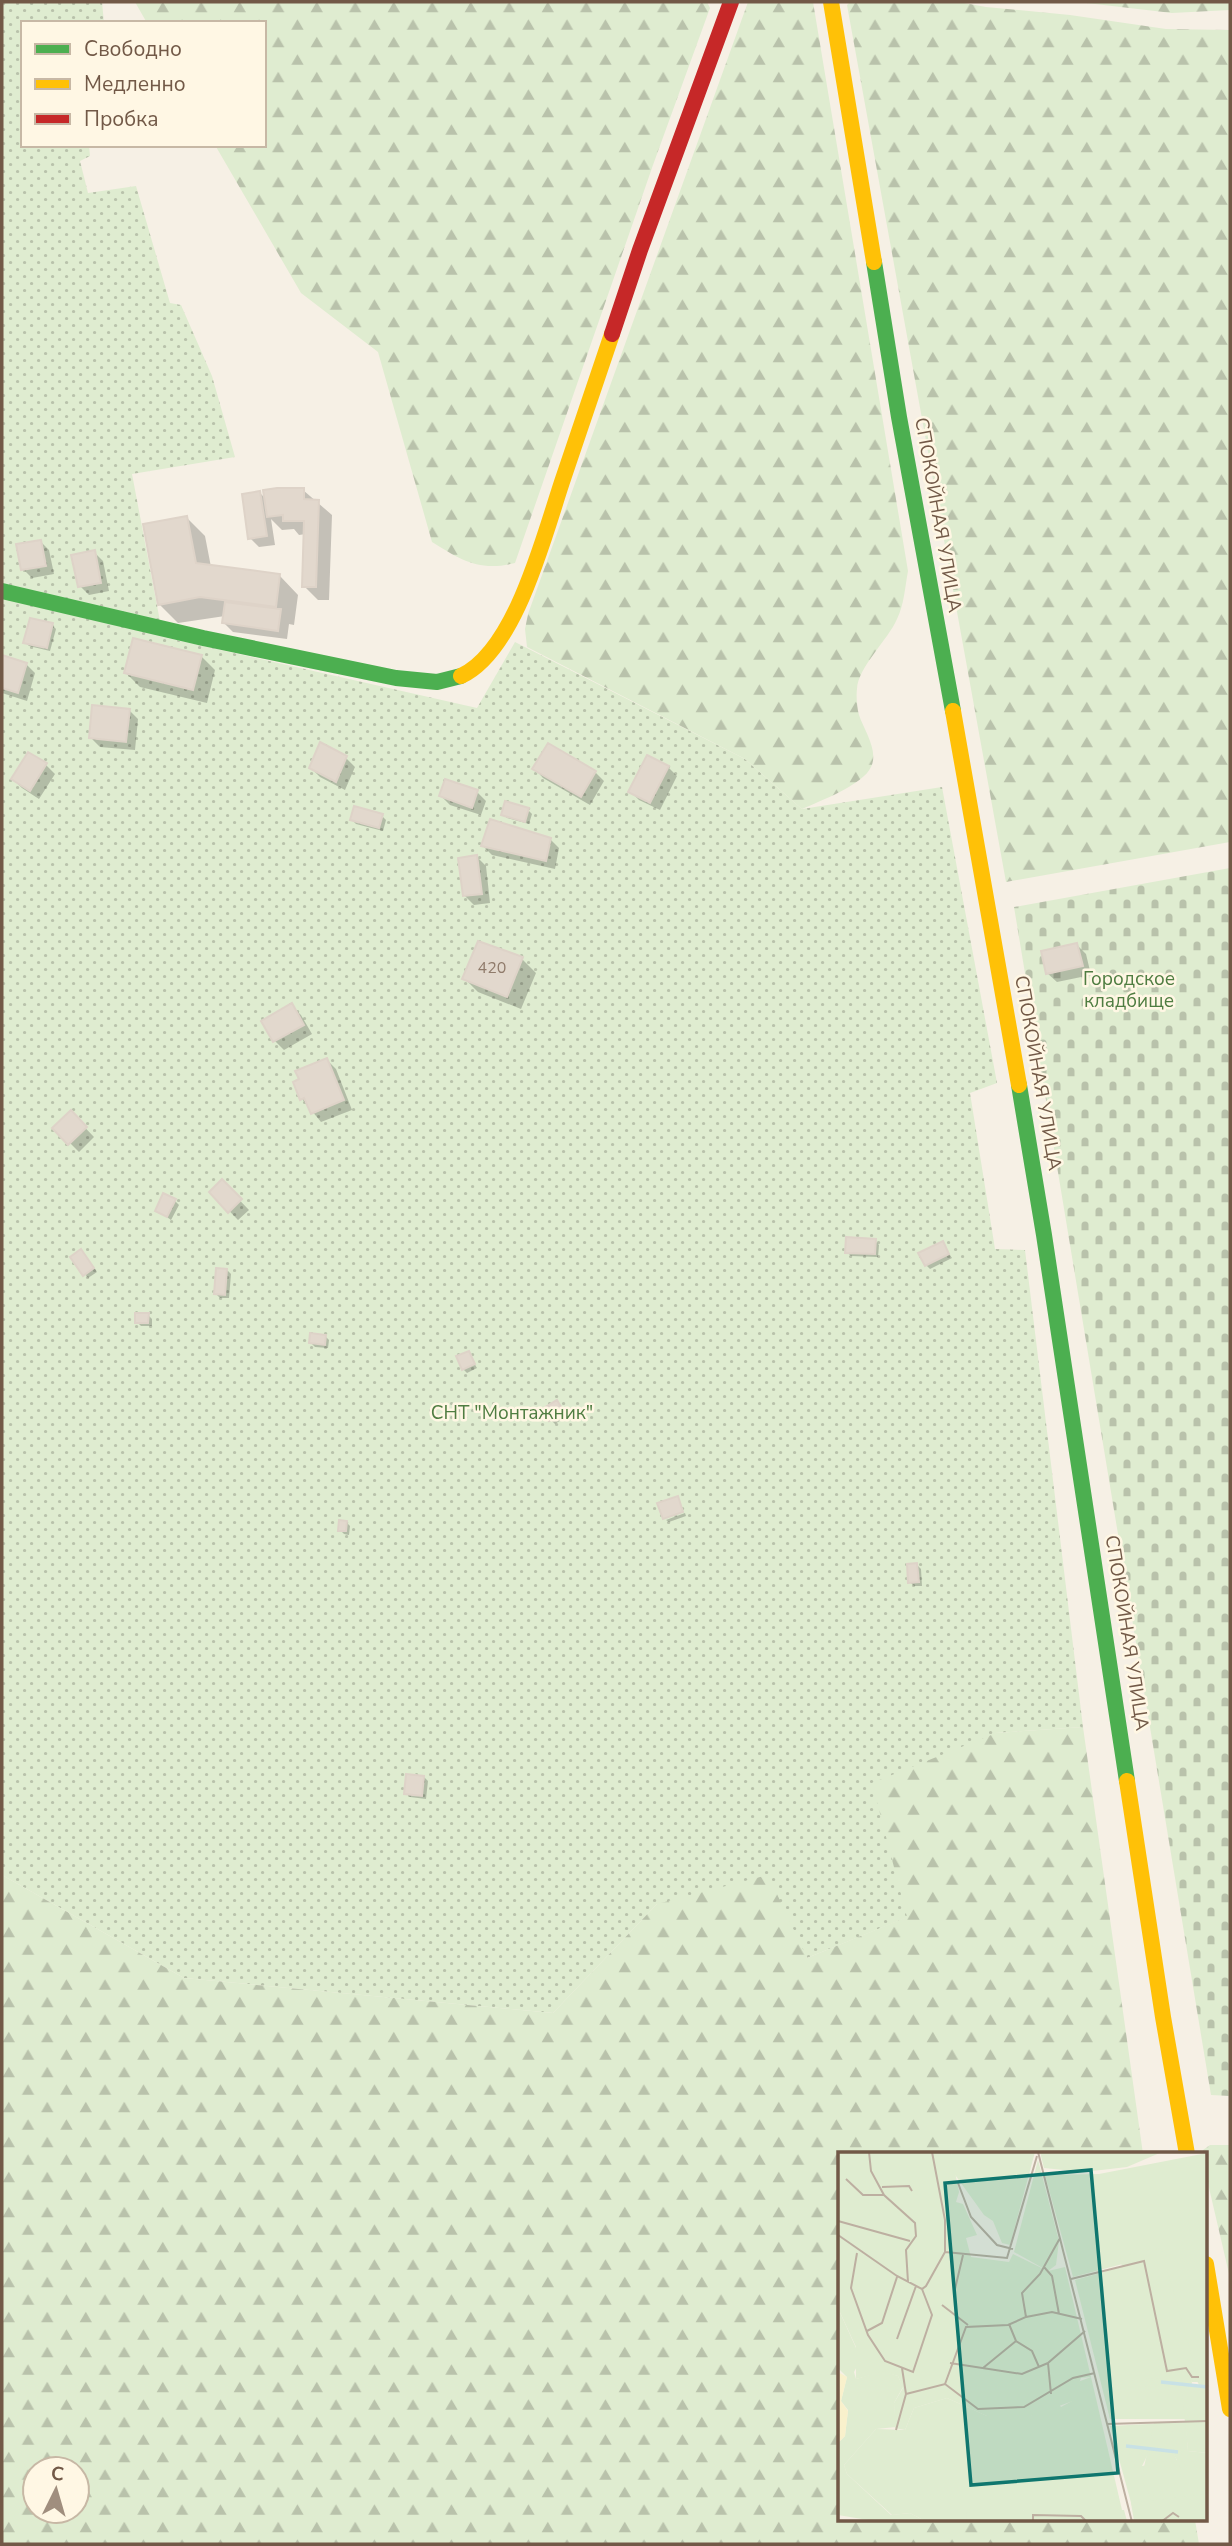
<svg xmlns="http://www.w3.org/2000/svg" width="1232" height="2546" viewBox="0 0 1232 2546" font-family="'Nunito Sans',sans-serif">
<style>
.green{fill:url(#green-dots)}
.forest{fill:url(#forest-firs);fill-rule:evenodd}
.cemetery{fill:url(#cemetery-stones)}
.shadow{fill:#0003}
.building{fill:#e2d8cd;stroke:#ded3c8;stroke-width:2}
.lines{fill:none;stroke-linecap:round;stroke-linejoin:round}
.fast{stroke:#4caf50;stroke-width:16}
.slow{stroke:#ffc107;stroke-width:16}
.jam{stroke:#c62828;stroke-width:16}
.labels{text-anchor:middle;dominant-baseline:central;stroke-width:5;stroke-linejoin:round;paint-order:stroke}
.number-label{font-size:16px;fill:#907b6b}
.street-label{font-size:19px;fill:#725947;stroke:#fff7e4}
.park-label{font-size:19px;fill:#4f7d41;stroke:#fff7e4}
.inset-river{fill:none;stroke:#c8e1e5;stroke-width:3.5}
.inset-road{fill:none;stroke:#bdafa1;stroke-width:2}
.view{fill:#0f766e;fill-opacity:0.15;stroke:#0f766e;stroke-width:3.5}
.inset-edge{fill:none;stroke:#725947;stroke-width:3.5}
</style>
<defs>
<pattern id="green-dots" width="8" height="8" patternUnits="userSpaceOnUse" patternTransform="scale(1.75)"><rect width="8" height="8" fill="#dfecd0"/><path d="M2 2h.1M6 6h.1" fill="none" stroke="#b9c2ab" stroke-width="1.8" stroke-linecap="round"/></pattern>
<pattern id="forest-firs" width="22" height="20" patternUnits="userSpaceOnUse" patternTransform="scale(1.75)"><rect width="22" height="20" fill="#dfecd0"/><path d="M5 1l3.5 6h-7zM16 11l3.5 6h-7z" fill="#b9c2ab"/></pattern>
<pattern id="cemetery-stones" width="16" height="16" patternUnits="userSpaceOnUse" patternTransform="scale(1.75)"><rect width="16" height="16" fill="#dfecd0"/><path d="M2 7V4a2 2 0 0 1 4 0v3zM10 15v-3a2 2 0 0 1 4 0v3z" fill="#b9c2ab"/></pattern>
</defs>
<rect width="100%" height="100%" fill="#f6f0e5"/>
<path class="green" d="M2 2H102L104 23H23V145H89L90 156 80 161 88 193 136 186 170 303 181 305 212 376 235 457 132 474 163 637 477 708 515 642 745 759 802 809 942 787 997 1083 970 1093 995 1249 1025 1250 1083 1727 996 1733 908 1917 807 1958 657 1904 553 2013 184 1978 2 1875Z"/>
<path class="forest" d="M135 2H707L710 8 653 165 515 563C479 572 461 560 432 542L378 352 301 293 215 145H264V23H147Z
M748 2H813L908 571C905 587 904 605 897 619 888 640 858 667 857 689 856 696 857 708 859 715 864 730 879 751 871 767 863 785 820 801 802 809L745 759 527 647 525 629 528 614Z
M850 2H959L986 7 1070 15 1166 29 1230 30V842L1006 882 847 5Z
M1078 2H1230V10L1172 13Z
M1083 1727 1143 2154H840V2520H1195L1199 2544H2V1875L184 1978 553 2013 657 1904 768 1875 807 1958 907 1917 872 1783 996 1733ZM77 2469V2511H35V2469Z
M1210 2145H1230V2278L1206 2175V2154H1203V2150Z"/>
<path class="cemetery" d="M1230 868V2096L1211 2095 1014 907Z"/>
<path class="shadow" d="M303 490 332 515 329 600H318L304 586 306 534 299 535 294 529 282 530 271 519 275 545 259 547 250 538 260 493 266 499Z
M187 518 205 536 211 567 280 576 298 595 294 625 289 624 287 639 233 632 224 623 225 616 178 623 159 604Z
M40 541 49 550 54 574 32 578 23 569Z
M94 552 103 561 109 591 89 595 80 586Z
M52 625 56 629 50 651 29 646 25 642Z
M201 656 215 670 207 703 140 687 126 673Z
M2 657 26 664 35 673 27 701 2 693Z
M129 710 138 719 135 750 100 747 91 738Z
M321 744 346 758 355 767 345 790 320 777 311 768Z
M549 745 595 772 604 781 590 805 543 778 535 769Z
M46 765 55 774 39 799 22 788 13 779Z
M668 767 677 776 660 810 639 800 630 791Z
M477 792 486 801 481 815 450 805 441 796Z
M528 810 532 814 529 824 507 818 503 814Z
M382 816 386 820 383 831 356 824 352 820Z
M550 839 559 848 555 869 492 855 483 846Z
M477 857 486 866 490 903 474 905 465 896Z
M1077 945 1086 954 1091 975 1057 982 1047 973Z
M522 959 536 973 521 1009 478 992 464 978Z
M292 1006 301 1015 312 1034 284 1050 275 1041Z
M327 1060 336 1069 352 1110 321 1122 302 1099Z
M71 1113 94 1137 79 1152 55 1128Z
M222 1182 249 1210 238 1220 211 1192Z
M175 1201 179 1205 171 1220 157 1210Z
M875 1241 879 1245 878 1257 851 1256 847 1252Z
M942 1243 952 1258 930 1269 926 1265Z
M85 1255 97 1272 88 1278 85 1274Z
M227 1270 231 1274 229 1298H220L216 1294Z
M148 1315 152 1319V1326H141L137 1322Z
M325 1336 329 1340 328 1348 315 1347 311 1343Z
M468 1353 477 1368 467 1373 463 1369Z
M560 1406 567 1416 555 1424 551 1420Z
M685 1513 686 1516 669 1522 666 1520Z
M346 1522 350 1526 349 1535 344 1534 340 1530Z
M917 1565 921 1569 922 1586H914L910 1582Z
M424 1777 428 1781 426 1799 410 1797 406 1793Z"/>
<path class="building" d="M277 488H304V499L319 500 316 587H302L304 521H283V515L267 517 263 490Z
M260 491 267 536 248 539 242 494Z
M187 516 196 563 280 574 276 607 200 597 158 605 143 524Z
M41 540 46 566 21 570 16 544Z
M95 550 101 583 78 587 71 555Z
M225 602 281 609 278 631 222 623Z
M30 618 53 623 47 648 23 643Z
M133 638 202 655 193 690 124 673Z
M2 655 27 663 18 693 2 688Z
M92 705 130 709 126 742 89 738Z
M320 742 347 756 336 782 309 768Z
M548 743 596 771 581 797 532 769Z
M28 752 47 763 30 791 11 779Z
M647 755 669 766 650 803 628 792Z
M445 779 478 790 472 808 439 796Z
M505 801 529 808 525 822 501 815Z
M354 806 383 814 379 828 350 820Z
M490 819 551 838 546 861 481 846Z
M477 855 482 894 463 896 458 858Z
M478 941 523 957 507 997 462 979Z
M1077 943 1083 966 1046 974 1041 951Z
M292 1003 304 1025 273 1042 261 1021Z
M327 1058 344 1100 311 1114 304 1098 300 1100 293 1082 299 1079 295 1071Z
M71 1110 87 1127 68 1145 52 1128Z
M222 1179 242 1199 228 1213 209 1192Z
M163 1193 176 1199 167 1217 155 1211Z
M846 1237 876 1239 875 1254 845 1253Z
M943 1241 949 1254 925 1266 918 1253Z
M81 1249 94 1268 83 1276 70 1257Z
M216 1268 227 1269 225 1295 214 1294Z
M135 1313H149L148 1323H135Z
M310 1333 326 1335 325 1345 309 1343Z
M469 1351 475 1364 462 1370 456 1356Z
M557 1400 564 1412 549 1421 542 1409Z
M678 1496 683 1512 663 1519 657 1503Z
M339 1520 347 1521 346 1531H338Z
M917 1563 919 1582 908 1583 907 1564Z
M406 1774 424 1776 422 1796 404 1794Z"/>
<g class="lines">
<path class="fast" d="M874 262 899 417 953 711
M2 591 203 638 396 678 437 682 461 676
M1019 1085 1044 1235 1127 1781"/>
<path class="slow" d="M831 2 874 262
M461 676C517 650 545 531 564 476 580 428 596 381 612 334
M953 711 1019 1085
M1127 1781 1163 2017 1187 2154
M1206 2264 1230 2409"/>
<path class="jam" d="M612 334 640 250 731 2"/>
</g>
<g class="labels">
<g class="number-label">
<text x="492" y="968">420</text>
</g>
<g class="street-label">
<text transform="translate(938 515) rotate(80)">СПОКОЙНАЯ УЛИЦА</text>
<text transform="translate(1038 1073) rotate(80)">СПОКОЙНАЯ УЛИЦА</text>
<text transform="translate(1127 1633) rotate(81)">СПОКОЙНАЯ УЛИЦА</text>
</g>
<g class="park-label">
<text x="1129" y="979">Городское<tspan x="1129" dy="22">кладбище</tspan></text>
<text x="512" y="1413">СНТ "Монтажник"</text>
</g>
</g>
<g transform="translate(838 2152)">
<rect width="369" height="369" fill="#f6f0e5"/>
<path d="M0 0H113L121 40 118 50 125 52 139 83 128 86 133 105 171 110 175 102 210 119 227 115 253 225 243 226 235 249 193 264H149L109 246 76 256 67 278 57 276 56 251 65 236 60 224 45 220 18 227V195L0 156Z" fill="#dfecd0"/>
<path d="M113 0H197L172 93 164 91 155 69 146 63 115 20ZM202 0H324L289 15 246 20 206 16ZM369 1V235H362L300 108 235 125 207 23 261 22ZM200 8 221 89 218 113 210 119 176 100ZM248 137 326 223 347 218 351 222 354 230 348 267H272ZM253 225 284 358H186L182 369H87L72 361 54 363 9 322 6 313 38 277 67 278 76 256 109 246 149 264H193L205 250 217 246 223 255 234 249 229 234ZM348 270 350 299 369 301V369H298L272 274ZM310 302 336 303 339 308 304 314Z" fill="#dfecd0" fill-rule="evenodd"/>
<path d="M0 156 23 207 16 220 18 227 45 219 60 224 65 235 56 251 58 275 38 277 6 313 9 322 53 363 72 361 87 369H36L0 363V291L7 284 10 258 3 249 9 225 0 216ZM316 271H334L336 302 343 317 342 330 313 345 303 328Z" fill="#dfecd0"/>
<path d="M0 220 9 225 3 249 10 259 7 284 0 291Z" fill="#f9f1cc"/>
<path d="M323 96 361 230H354L347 218 324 227 309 226 302 266 272 267 237 128 284 115 282 105ZM343 232 369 235V301L350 299ZM369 342V369H296L293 351ZM186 358H286L289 369 128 370 129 360 182 363Z" fill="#dfecd0"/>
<path class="inset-river" d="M323 230 370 235M288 294 340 300"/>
<path class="inset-road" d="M31 0 33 19 46 43 77 71 78 84 68 98 70 130M200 0 294 370M8 27 25 43H46M120 31 133 65 159 93 175 97M44 35 71 34 74 39M0 69 72 89M0 83 59 124 84 137 88 134 107 100V68L94 0M107 100 169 106 199 4M19 101 13 136 30 183 47 209 75 220 94 163 84 137M206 115 214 124 221 162M233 127 306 109 329 219 348 216 354 225H361M117 137 125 103M104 153 130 173M188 165 214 160 244 167M171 172 178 189 194 199 201 215M29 179 44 171 59 125M59 187 78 134M112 211 184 222 210 211M145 216 178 189M107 232 128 175 170 173 188 165 184 141 202 122 222 86M68 242 107 232 140 257 186 255 235 226 257 221M213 242 210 211 247 179M269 272 370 269M58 278 68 242 64 216M195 370V363L243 364 249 370M323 370 335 361 341 365"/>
<path class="view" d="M253 18 280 321 133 333 107 31Z"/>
<rect width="369" height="369" class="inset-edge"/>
</g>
<rect width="1232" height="2546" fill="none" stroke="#725947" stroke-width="7"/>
<rect x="21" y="21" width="245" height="126" fill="#fff7e4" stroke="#c7b8a5" stroke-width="2"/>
<rect x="35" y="44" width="35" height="10" fill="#4caf50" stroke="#c7b8a5" stroke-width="2"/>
<text x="84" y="56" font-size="21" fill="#725947">Свободно</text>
<rect x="35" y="79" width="35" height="10" fill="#ffc107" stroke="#c7b8a5" stroke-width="2"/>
<text x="84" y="91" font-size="21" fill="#725947">Медленно</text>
<rect x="35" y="114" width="35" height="10" fill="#c62828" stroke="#c7b8a5" stroke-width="2"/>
<text x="84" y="126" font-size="21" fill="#725947">Пробка</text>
<g transform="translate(56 2490) rotate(5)"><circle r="33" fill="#fff7e4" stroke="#c7b8a5" stroke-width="2"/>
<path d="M0-5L12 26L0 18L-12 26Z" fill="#a08e7e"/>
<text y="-10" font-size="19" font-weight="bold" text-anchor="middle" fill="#725947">С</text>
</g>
</svg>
